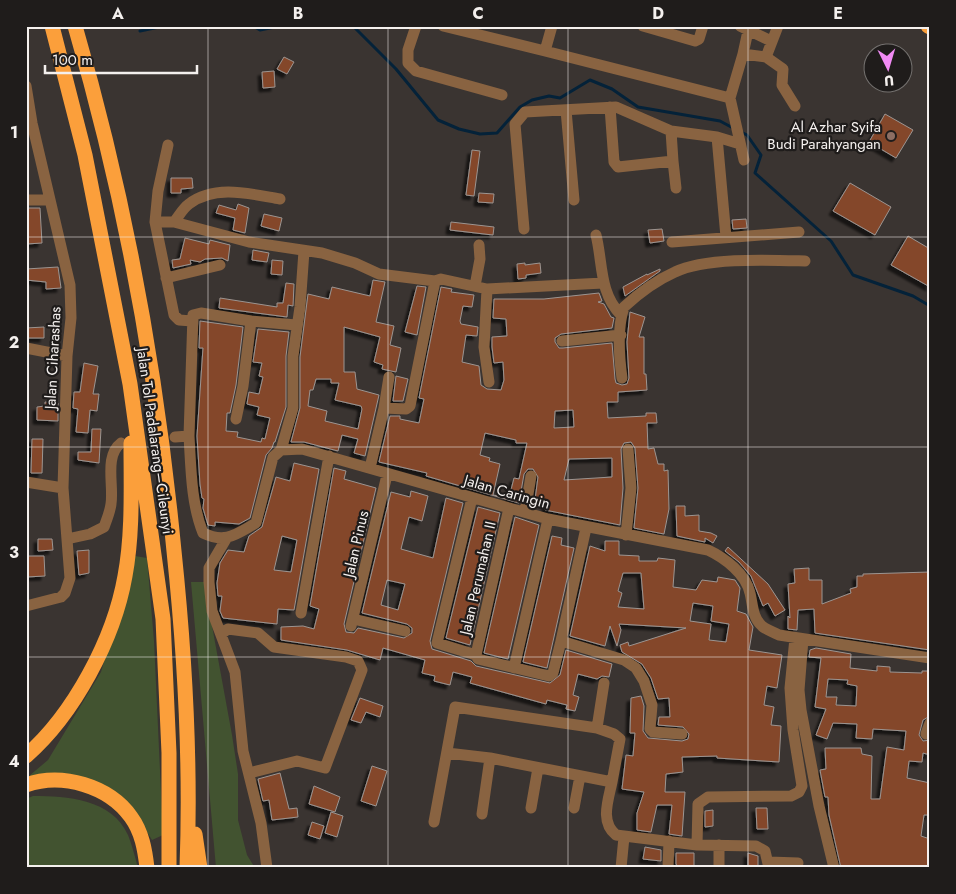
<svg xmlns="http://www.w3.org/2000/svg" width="956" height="894" viewBox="0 0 956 894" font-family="Jost,sans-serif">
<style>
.green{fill:#425330}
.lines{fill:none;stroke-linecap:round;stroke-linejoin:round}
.stream{stroke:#042239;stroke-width:3}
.building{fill:#84462a;stroke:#9c9591;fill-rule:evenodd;filter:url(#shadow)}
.minor-tunnel{stroke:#56504d;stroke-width:11;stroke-dasharray:11 5.5;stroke-linecap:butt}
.minor{stroke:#896341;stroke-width:11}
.highway{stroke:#fb9f3b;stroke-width:15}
.grid{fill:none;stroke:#f4f0ee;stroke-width:1;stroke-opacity:0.55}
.education-dot{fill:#8d6e63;stroke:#1f1c1b;stroke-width:2}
.labels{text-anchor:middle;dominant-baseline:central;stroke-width:4.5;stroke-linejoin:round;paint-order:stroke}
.poi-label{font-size:15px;fill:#f4f0ee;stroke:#1f1c1b;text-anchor:end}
.street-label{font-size:15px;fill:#f4f0ee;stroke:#1f1c1b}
.neatline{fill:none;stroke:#f4f0ee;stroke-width:2}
.grid-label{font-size:16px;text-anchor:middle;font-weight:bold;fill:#f4f0ee}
</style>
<defs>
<filter id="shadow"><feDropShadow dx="-4" dy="4" stdDeviation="1" flood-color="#0009"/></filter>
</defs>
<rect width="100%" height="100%" fill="#3a3431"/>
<path class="green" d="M135 556 147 558 154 641 163 835 152 840 139 819 124 801 44 775 29 776 48 760 101 672Z
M191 582H204L232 735 238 774V820L247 855 255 868H216Z
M33 796C67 796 112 799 128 835 132 845 135 857 138 868H26V799Z"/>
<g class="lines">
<path class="stream" d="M253 26 260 30 280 26
M347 26 354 27 396 69 438 120 459 129 480 134 497 133 520 107 532 100 549 96 560 98 590 80 612 89 638 107 720 121 733 128
M140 31 164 26
M741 132 747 135 761 155 755 173 831 241 853 275 913 296 930 306"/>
</g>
<path class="building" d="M284 57 294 62 287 74 277 69Z
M274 71 275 87 263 88 262 72Z
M885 114 913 130 896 158 869 142Z
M472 150 480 151 474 196 466 195Z
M171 178H192L193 188 181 189V193H171Z
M850 183 891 207 875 235 833 211Z
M479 193 494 194 493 203 478 202Z
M238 204 249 208 245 233 233 230 235 218 216 213 219 205 236 210Z
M26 208H40L42 243 26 244Z
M264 214 282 218 279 231 261 226Z
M746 219 747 228 733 229 732 220Z
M451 222 494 227 493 235 450 230Z
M662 229 664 241 650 243 648 230Z
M908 236 930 249V287L891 265Z
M185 238 209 244 210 240 230 245 228 261 222 258 205 259 200 262 190 260 191 264 173 268 172 260 180 259Z
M253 250 269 253 267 262 252 260Z
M272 260 283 261 282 275 271 274Z
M525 263V265L540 263 541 273 526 275V278L518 279 517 264Z
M58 267 61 288 46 289V282L26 280V269Z
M660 269V271L625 296 623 287 647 274V275Z
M373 280 385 282 376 322 394 326 390 345 401 348 396 372 382 369 383 365 374 362 380 337 344 327V372H355L357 389 379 395 365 456 354 453 358 439 342 435 338 451 304 442H291L300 408V357L308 294 329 299 332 287 370 296ZM316 379H331V383H339L335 400 361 406 362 409 358 429 325 421 327 411 308 406 310 390H313Z
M286 283 294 284 293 306 288 305 287 317 219 308 220 298 277 307V303H283Z
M417 286 426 287 417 335 405 332Z
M441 287 452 289 451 292 474 295 472 307 463 306 460 321 461 324 478 327 477 336 466 335 462 362 479 366 481 385 487 389 501 390 504 380 503 362 494 363 492 347V337L507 336 506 319 493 318 494 299H544L599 293 602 301 598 302 604 304 611 317 614 318 612 328 561 334 555 338V342L559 348H563L612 343 615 379 616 383 622 385 627 384 629 378 627 342 630 312 645 317 639 337H644V374H646L647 390 618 392V402H607L608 418 646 416V413H656L657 423H647L648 449 654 448 658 464H664V471L668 470 669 509 664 534 634 528 638 488 635 448 631 442 624 443 621 449 623 488 620 525 545 510 547 503 535 500 538 477 533 469H528L524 474 519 503 426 476 427 473 379 462 390 416H400V419L419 423 424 399 419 398ZM573 410 574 427 554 428 555 411ZM485 433 516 440V443H527L519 479 514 478 509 498 493 495 500 464 489 461 490 458 480 455ZM612 458V477L564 480 569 459Z
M200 321 243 327 236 385 230 413H227L226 431 238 432 237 437 261 442 262 438 265 439 270 418 257 415 259 407 247 404 249 392 259 394 263 377 259 376 262 363 253 362 258 329 289 332 286 356V407L275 442H274L272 448 266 455 250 518 239 524 215 522V526L208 525 203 508 204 499 202 498 200 484 197 436 203 348H199Z
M44 327V338H26V328Z
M84 363 98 366 93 394H99L97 411 90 410 88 433 76 432 78 409 73 408 74 392H80Z
M396 376 408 379 403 401H393Z
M45 402 58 403V421L37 420V407L45 406Z
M92 429H101L99 463 78 460V452H91Z
M32 439H43L42 473H31Z
M294 463 319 469 294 610 278 609 277 624 223 618 220 611 222 596H218L217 583 220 563 228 550 244 552 249 536 262 527 276 477 290 481ZM282 536 297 540 291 572 274 570Z
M334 468 346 471 344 479 376 488 344 624 346 632 354 633 358 628 404 638 412 633V628L407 624 362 613 391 492 410 497 411 491 428 496 422 521 409 517 401 549 433 558 446 498 463 503 430 641 432 649 471 661 476 666 550 683 560 675 566 650 612 664 609 677 602 676 597 679 578 674 573 695 579 697 575 711 566 709 567 705 547 700 546 704 470 683 472 677 453 672 450 685 434 681 435 676 422 673 425 660 383 648 380 660 347 650 281 640V627L303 626 314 629 319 609 310 606ZM387 580 405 584 398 610 381 605Z
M676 506H685V516L699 515V531L711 533 717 536 713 543 705 538V542L677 536Z
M478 507 500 513 470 645 446 638Z
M515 517 539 525 508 659 484 653Z
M552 536 562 538 561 545 574 548 547 668 523 662Z
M38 539H52L53 550 38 551Z
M605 541H619V555L639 556V561H657L658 558 675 560 673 587 696 590 702 580 717 582 718 577 735 580 740 588 737 611 746 614 753 627 749 650 782 655 777 688 767 686 764 705 774 707 771 725 781 726 779 762 717 758V756L682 757 683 772 666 774 665 792H685L682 836 669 834 672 805H657L651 832 637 830V813L644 792 622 789 626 755 633 756 635 733H630L631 698 641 696 644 706 643 731 648 738 682 741 688 739 689 734 683 727 658 725 659 717H670L669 698 658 699 651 678 642 664 622 652 620 645 628 642 629 646 686 628 619 624 621 630 617 646 610 626 605 646 570 636 590 546 605 551ZM623 573H641L644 609 618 607 622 593 618 591ZM693 603 713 606 711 621 729 624 726 642 709 640 711 624 690 621Z
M728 547 768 584 785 610 775 616 768 603 763 606 751 576 739 562 725 551Z
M89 550V573L79 575 77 551Z
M26 556H44L45 576 26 577Z
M809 568V580H822V604L851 593 850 589 857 587V576H863V574L930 572V650L815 633 814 609 798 610 797 630 788 629V616L790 618 788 584 795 583 794 569Z
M816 648 851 654 850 668 877 671V666L890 667V672L922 673V671H930V716L923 720 919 735 923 741 930 740V755L923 753 922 762 909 761 907 778 930 783V815H924L921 836 930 839V868H841L829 815 828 797H825L820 770 826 769 825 748H861L862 754 872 756 871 799H880L887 747 904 750 906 731 873 729 872 739 856 738 857 724 833 723 827 739 816 735 826 709 815 707 821 658 809 657 810 650ZM828 679 848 680 847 684 857 686 856 706 836 705 837 697H826Z
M360 698 383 706 380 717 366 712 361 723 351 720Z
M372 766 387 771 376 806 361 801Z
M280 773 289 809 297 808 298 817 272 820 269 800 263 801 258 779Z
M314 786 340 797 335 812 309 804Z
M756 808H767L768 829H757Z
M713 810V826L705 827V811Z
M331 812 343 816 337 837 325 833Z
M312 822 324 826 320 839 308 835Z
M645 847 661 850V861L643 859Z
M676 853H694V866L678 867 676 864Z
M748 853 758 856V868H748Z"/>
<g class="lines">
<path class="minor-tunnel" d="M132 442 168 438"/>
<path class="minor" d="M416 26 408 50V63L416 71 502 95
M443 26 545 51
M552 26 545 51 730 98 744 160
M643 26 695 41 699 39 703 26
M740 26 771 41
M778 26 766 57 783 69 782 85 795 106
M743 54 748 31
M26 86 32 123 70 285 71 318 67 356 63 488 70 578 65 593 61 597 26 606
M730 98 743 54 766 57
M610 107 614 162 618 167 673 161 671 131
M566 110 574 200
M717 137 726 237
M168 145 158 191 155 222 174 315 179 320 192 321
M673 161 676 188
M26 200H50
M155 222H174L249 242 322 253 355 263 379 274 435 281
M174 222C179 216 183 208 189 204 215 184 251 194 280 199
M524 229 515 124 525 112 616 107 671 131 717 137 740 144
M596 235C603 263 599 293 621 315
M672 242 799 232
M166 278 220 265
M475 286 480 259 479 245
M487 289 484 347 489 382
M562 341 621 335
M26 348 67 356
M622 378C619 356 617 328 624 307 638 294 657 280 675 272 705 257 771 260 805 261
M384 408 389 377
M236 419 243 386 251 321 296 325
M189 436 193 315 201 313 251 321
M175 437 189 436C191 468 191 503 203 533 226 544 236 534 256 523L273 457 281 450 302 449 548 519 708 550C725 558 746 574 750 593 753 605 752 617 762 626 766 630 774 632 779 635L930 658
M281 450 293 408V356L300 307 304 251
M370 468 384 408 406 409 410 406 435 281 441 279 487 289 603 283
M26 482 63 488
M472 498 437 643 476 655 478 659 549 676 553 673 561 641
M525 512 531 476
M586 528 561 641 624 660 636 668 644 681 652 705 650 729 653 732 682 734
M626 535 631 488 628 449
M67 539 90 534 104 527C107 519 110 512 111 504 114 485 104 456 121 443
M226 539 209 568V582L212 611 235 672 243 751 261 823 267 868
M301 613 329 456
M353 619 405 631
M351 626 387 475
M221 634 228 629 258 633 274 647 346 657 358 661 362 670 325 768 297 761 249 773
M803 639 799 690 801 710 819 806 834 868
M476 655 509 508
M514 668 548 519
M597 728 604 683
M926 734 930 723
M447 753 490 758 612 782C608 801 600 822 616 835L697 845 698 804 708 797 791 796 799 792 802 786 793 730 790 688 795 638
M531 808 538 768
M574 808 580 776
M482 814 490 758
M434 822 455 707 597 728 614 734 620 739 612 782
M697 845 756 846 765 851 769 868
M719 845V868
M769 862 798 863
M621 868 624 837
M668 868 669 841"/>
<path class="highway" d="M52 26 85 155 130 384 163 619 169 753V868
M75 26C125 197 157 374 174 551 185 656 191 762 187 868
M928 26 930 27
M26 756C74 714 114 639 125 576 133 533 131 487 131 443
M26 785C62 772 109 786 131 817 142 832 145 850 147 868
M195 834 200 868"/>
</g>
<path class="grid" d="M208 26V868M388 26V868M568 26V868M748 26V868M26 237H930M26 447H930M26 657H930"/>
<circle class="education-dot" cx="891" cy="136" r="5"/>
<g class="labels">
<g class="poi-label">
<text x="881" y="127">Al Azhar Syifa<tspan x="881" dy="17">Budi Parahyangan</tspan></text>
</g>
<g class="street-label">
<text transform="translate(53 358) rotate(-87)">Jalan Ciharashas</text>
<text transform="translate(155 441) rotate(82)">Jalan Tol Padalarang–Cileunyi</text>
<text transform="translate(507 492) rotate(16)">Jalan Caringin</text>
<text transform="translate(356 544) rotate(-77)">Jalan Pinus</text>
<text transform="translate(478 578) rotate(-77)">Jalan Perumahan II</text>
</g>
</g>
<rect width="956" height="894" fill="none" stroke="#1f1c1b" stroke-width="55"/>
<g transform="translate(888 68) rotate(175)"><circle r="24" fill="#1f1c1b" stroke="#74716f"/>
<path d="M0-4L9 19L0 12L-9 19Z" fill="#f18af4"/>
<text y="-8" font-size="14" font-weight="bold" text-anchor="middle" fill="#f4f0ee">U</text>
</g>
<path d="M45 65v8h152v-8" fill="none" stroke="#f4f0ee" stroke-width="2.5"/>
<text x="52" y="65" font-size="15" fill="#f4f0ee" stroke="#1f1c1b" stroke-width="4" paint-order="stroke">100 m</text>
<rect x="28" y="28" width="900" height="838" class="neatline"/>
<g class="grid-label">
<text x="118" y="19">A</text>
<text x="298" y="19">B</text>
<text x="478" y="19">C</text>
<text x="658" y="19">D</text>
<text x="838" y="19">E</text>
<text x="14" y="138">1</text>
<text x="14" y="348">2</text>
<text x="14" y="558">3</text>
<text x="14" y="767">4</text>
</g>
</svg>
